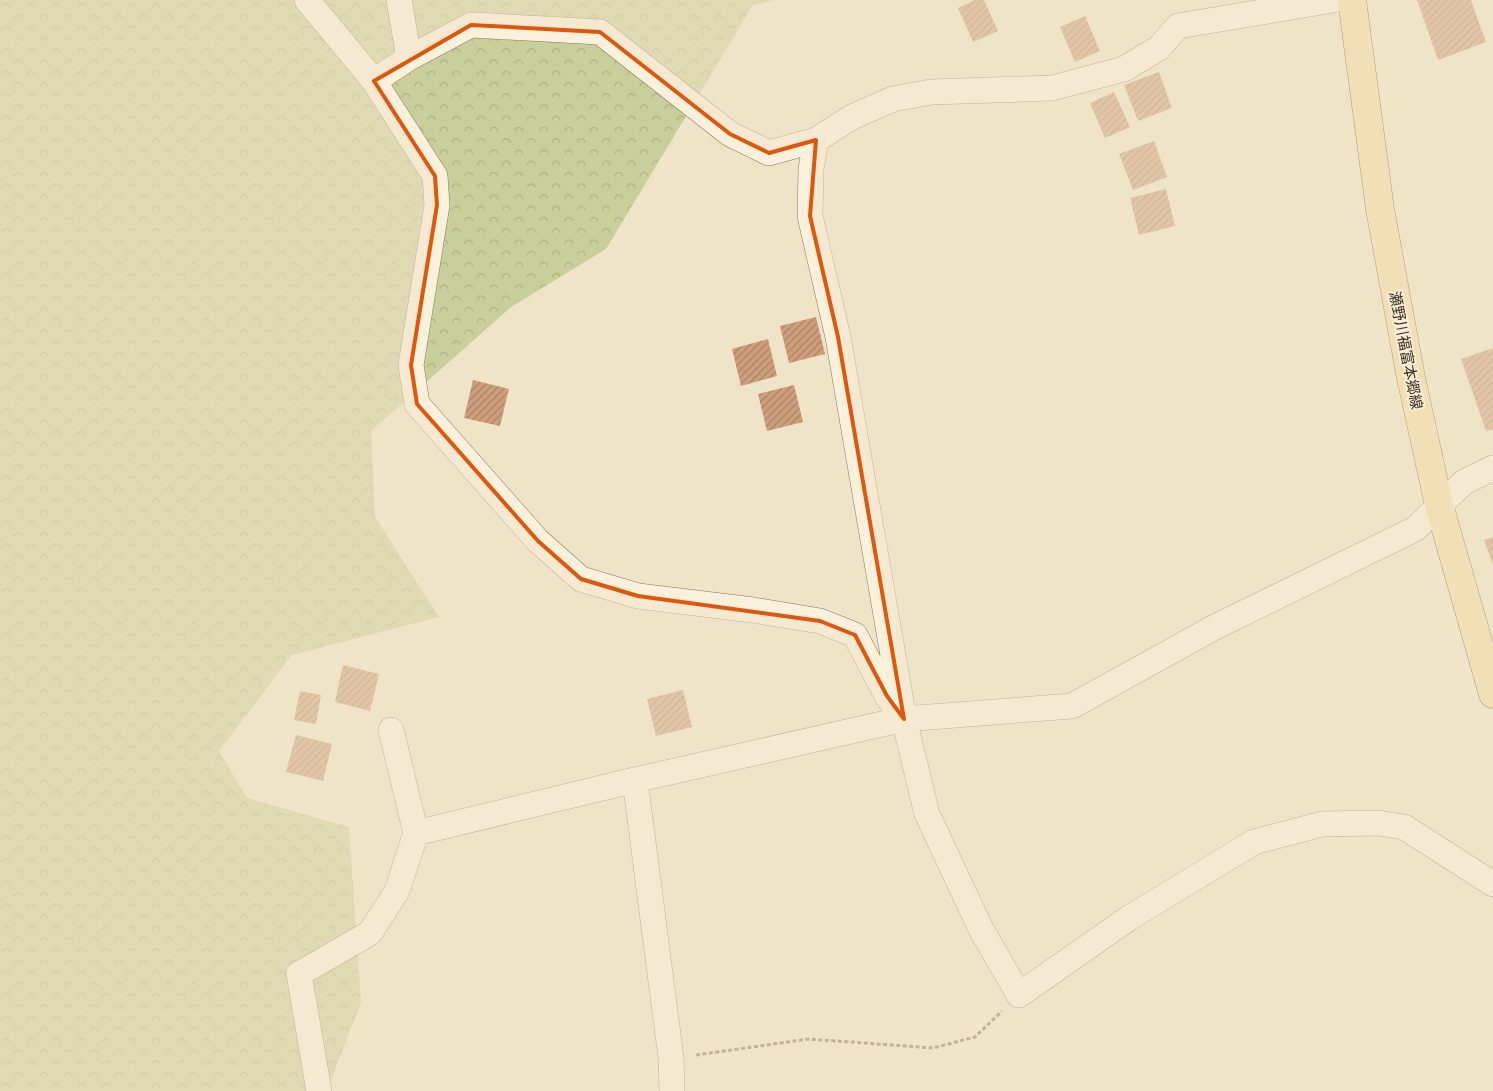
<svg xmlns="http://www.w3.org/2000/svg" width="1493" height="1091" viewBox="0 0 1493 1091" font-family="Georgia,'Noto Sans JP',serif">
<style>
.forest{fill:url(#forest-crowns)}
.building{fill:url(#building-hatch)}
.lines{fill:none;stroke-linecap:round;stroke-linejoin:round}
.street-casing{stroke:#8d765c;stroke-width:26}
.primary-casing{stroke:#5b4430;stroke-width:29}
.path{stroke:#8d765c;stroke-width:3;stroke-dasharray:4 2.5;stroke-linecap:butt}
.street{stroke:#faf1dc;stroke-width:25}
.primary{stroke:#f3d9a0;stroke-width:28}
.marked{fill:none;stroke:#df570d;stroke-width:4;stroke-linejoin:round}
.labels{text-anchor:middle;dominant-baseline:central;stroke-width:4;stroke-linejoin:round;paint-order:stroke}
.street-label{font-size:15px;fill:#3d2e20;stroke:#f7eed8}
</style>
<defs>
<pattern id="forest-crowns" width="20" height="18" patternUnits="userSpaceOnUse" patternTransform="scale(1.25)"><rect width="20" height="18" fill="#c9cf9b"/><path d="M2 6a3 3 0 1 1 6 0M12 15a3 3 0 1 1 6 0" fill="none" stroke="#aeb285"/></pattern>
<pattern id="building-hatch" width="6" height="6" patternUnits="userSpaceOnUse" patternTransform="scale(1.25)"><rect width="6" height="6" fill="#cf9f7d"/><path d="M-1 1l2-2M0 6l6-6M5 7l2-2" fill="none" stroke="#a98266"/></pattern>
</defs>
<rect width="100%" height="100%" fill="#f0e4c8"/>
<path class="forest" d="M0 0H774L753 5 606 249 511 307 371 431 375 517 439 617 292 655 219 751 247 798 349 827 361 1002 327 1091H0Z"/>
<path class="building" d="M975 0H984L998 31 973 42 958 8Z
M1417 0H1471L1486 42 1438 60Z
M1085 16 1100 51 1075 62 1060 27Z
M1159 72 1172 108 1138 121 1124 85Z
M1114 92 1130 127 1105 138 1090 103Z
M1154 141 1167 177 1133 190 1119 154Z
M1166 189 1175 226 1139 235 1130 198Z
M816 317 825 354 789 363 780 326Z
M768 339 777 376 741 386 732 349Z
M1493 348V429L1486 431 1461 359Z
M473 380 509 389 500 426 464 418Z
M794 385 803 422 767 431 758 394Z
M1493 537V565L1484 540Z
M343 665 379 674 370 711 335 702Z
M683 690 692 727 656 736 647 699Z
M300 691 321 695 316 724 294 720Z
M296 735 332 744 323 781 286 772Z"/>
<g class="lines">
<defs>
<path id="street" d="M307 0 374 81 435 176 437 205 411 365 417 404 538 541 581 579 638 596 753 610 820 621 855 635 887 696 898 711
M399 0 409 58
M374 81 409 58 471 25 600 32 730 134 769 153 816 140 852 117 893 99 931 92 1052 88 1124 69 1159 48 1178 26 1333 0
M816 140 811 169 810 216 838 337 904 719 927 814 981 929 1019 995 1129 918 1254 842 1322 824 1378 823 1404 827 1493 884
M635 780 671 1058 672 1091
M416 833 635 780 904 719 1072 706 1215 627 1415 529 1464 482 1493 468
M319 1091 299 974 370 933 397 891 416 833 391 730"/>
<path id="primary" d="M1352 0 1380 209 1411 378 1439 505 1493 694"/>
</defs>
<use href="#street" class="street-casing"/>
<use href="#primary" class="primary-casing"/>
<path class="path" d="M696 1055 809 1039 933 1048 975 1037 1002 1011"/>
<use href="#street" class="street"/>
<use href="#primary" class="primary"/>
</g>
<path d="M0 0H1493V1091H0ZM471 25 600 32 730 134 769 153 816 140 810 216 838 337 904 719 887 696 855 635 820 621 638 596 581 579 538 541 417 404 411 365 437 205 435 176 374 81Z" fill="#f0e4c8" fill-opacity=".55" fill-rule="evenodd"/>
<path class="marked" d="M471 25 600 32 730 134 769 153 816 140 810 216 838 337 904 719 887 696 855 635 820 621 638 596 581 579 538 541 417 404 411 365 437 205 435 176 374 81Z"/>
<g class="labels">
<g class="street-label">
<text transform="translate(1407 350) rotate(79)">瀬野川福富本郷線</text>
</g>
</g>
</svg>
